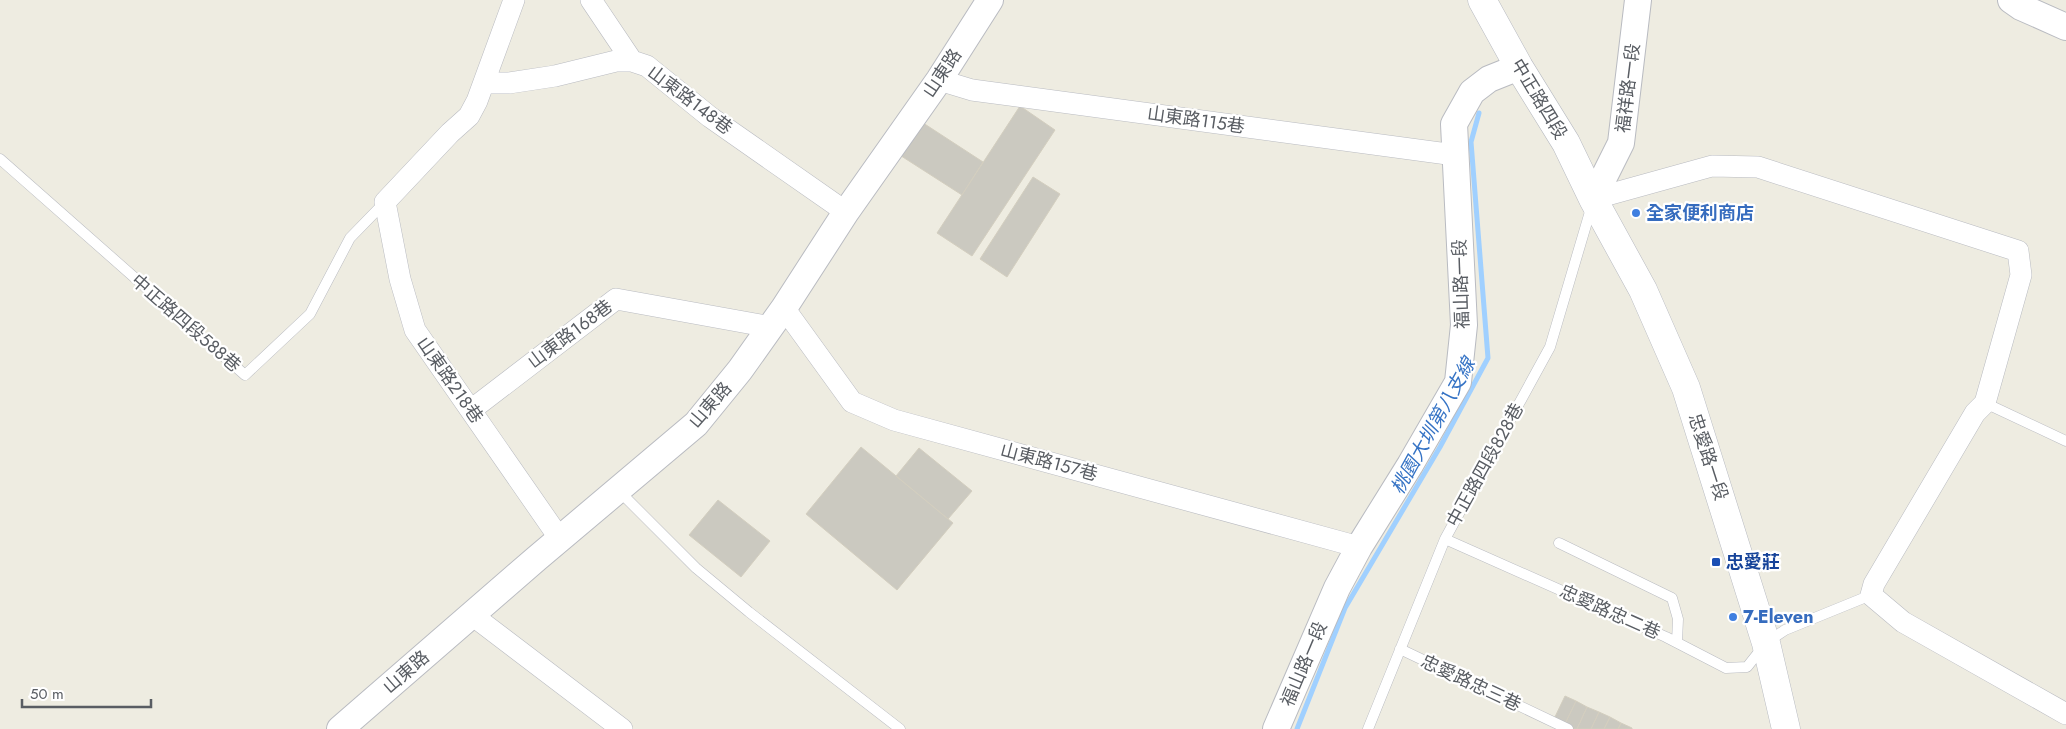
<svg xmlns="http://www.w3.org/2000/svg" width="2066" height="729" viewBox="0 0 2066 729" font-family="Jost,'Noto Sans TC',sans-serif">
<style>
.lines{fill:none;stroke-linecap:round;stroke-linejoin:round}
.stream{stroke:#a0d0ff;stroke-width:5}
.building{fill:#cbc9c0;stroke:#d3cebf}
.service-casing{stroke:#b9bbc1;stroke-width:11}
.minor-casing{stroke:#b9bbc1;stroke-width:22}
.tertiary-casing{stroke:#b9bbc1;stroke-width:28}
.secondary-casing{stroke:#b7bac1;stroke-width:29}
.service{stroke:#fff;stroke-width:10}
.minor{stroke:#fff;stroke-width:21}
.tertiary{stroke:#fff;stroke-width:26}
.secondary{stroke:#fff;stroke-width:28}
.shop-dot{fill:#3f7fe0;stroke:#fff;stroke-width:2}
.transit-dot{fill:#1a4fb4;stroke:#fff;stroke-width:2}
.labels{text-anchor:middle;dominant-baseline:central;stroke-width:4.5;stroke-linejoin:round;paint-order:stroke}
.street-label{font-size:18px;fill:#595d63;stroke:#fff}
.shop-label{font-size:18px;font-weight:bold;fill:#366cbe;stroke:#fff;text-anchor:start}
.transit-label{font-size:18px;font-weight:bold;fill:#164399;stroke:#fff;text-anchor:start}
.water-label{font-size:19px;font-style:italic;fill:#3573c5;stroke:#fff}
</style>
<rect width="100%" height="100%" fill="#eeece1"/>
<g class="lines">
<path class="stream" d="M1297 729 1345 608 1440 447 1488 358 1471 142 1479 113"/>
</g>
<path class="building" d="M1020 106 1055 130 972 256 937 233Z
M917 119 983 162 962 195 895 152Z
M1033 177 1060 194 1007 277 980 259Z
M861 447 953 523 897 590 806 514Z
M919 448 972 491 948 519 896 476Z
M718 500 770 541 741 577 689 535Z
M1565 696 1576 701 1564 726 1553 721Z
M1576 701 1587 707 1577 729H1570L1564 726Z
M1587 707 1599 712 1591 729H1577Z
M1599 712 1610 717 1604 729H1591Z
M1610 717 1621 723 1618 729H1604Z
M1621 723 1632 728V729H1618Z"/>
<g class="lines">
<defs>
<path id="service" d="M0 159 245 375 310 314 350 238 385 202
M1985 403 2066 441
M619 491 696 568 749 612 900 729
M1445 539 1666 637 1726 668 1747 667 1766 643 1785 630 1871 595
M1559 543 1672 598 1678 619 1677 642
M1400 649 1568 729
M1368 729 1445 539 1550 347 1592 205"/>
<path id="minor" d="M514 0 477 101 469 116 450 133 385 202 400 279 415 330 560 539
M591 0 632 61
M939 80 972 90 1455 155
M484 83H509L555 76 616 61H632L647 66 710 117 846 212
M1593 199 1712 166 1758 167 2018 251 2021 275 1985 403 1975 413 1874 584 1871 595 1903 622 2066 714
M784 308 852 402 894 420 1359 547
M471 410 616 299 771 327
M472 615 622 729"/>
<path id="tertiary" d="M2011 0 2021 7 2066 27
M1593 199 1621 143 1638 0
M340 729 536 559 696 424 740 370 784 308 846 212 939 80 990 0
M1276 729 1337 588 1359 547 1410 465 1458 382 1464 325 1454 124 1472 92 1489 79 1519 67"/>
<path id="secondary" d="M1482 0 1519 67 1566 143 1593 199 1643 290 1686 388 1766 643 1786 729"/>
</defs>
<use href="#service" class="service-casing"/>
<use href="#minor" class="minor-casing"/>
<use href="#tertiary" class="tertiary-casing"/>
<use href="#secondary" class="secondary-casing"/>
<use href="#service" class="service"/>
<use href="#minor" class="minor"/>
<use href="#tertiary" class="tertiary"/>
<use href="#secondary" class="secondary"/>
</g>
<g class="shop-dot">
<circle cx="1636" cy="213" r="5"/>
<circle cx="1733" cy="617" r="5"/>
</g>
<rect class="transit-dot" x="1711" y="557" width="10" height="10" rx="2.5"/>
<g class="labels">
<g class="street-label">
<text transform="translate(942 73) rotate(-56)">山東路</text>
<text transform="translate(1628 88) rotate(-83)">福祥路一段</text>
<text transform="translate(1539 99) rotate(59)">中正路四段</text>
<text transform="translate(690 100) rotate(37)">山東路148巷</text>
<text transform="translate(1196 120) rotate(8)">山東路115巷</text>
<text transform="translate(1461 284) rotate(-92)">福山路一段</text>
<text transform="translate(186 323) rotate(41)">中正路四段588巷</text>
<text transform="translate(570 334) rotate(-37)">山東路168巷</text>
<text transform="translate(450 380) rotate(55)">山東路218巷</text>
<text transform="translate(710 405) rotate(-49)">山東路</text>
<text transform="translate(1708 457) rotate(72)">忠愛路一段</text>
<text transform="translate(1049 462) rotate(15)">山東路157巷</text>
<text transform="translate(1485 465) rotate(-61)">中正路四段828巷</text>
<text transform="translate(1610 612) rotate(24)">忠愛路忠二巷</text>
<text transform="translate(1304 664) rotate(-67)">福山路一段</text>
<text transform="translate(406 672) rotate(-41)">山東路</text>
<text transform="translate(1471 683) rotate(25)">忠愛路忠三巷</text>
</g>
<g class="shop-label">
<text x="1646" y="213">全家便利商店</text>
<text x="1743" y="617">7-Eleven</text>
</g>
<g class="transit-label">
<text x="1726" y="562">忠愛莊</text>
</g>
<g class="water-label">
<text transform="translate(1433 426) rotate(-61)">桃園大圳第八支線</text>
</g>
</g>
<path d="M22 699v8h129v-8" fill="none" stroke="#595d63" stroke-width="2.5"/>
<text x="30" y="699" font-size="15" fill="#595d63" stroke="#ffffff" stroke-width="4" paint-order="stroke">50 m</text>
</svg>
